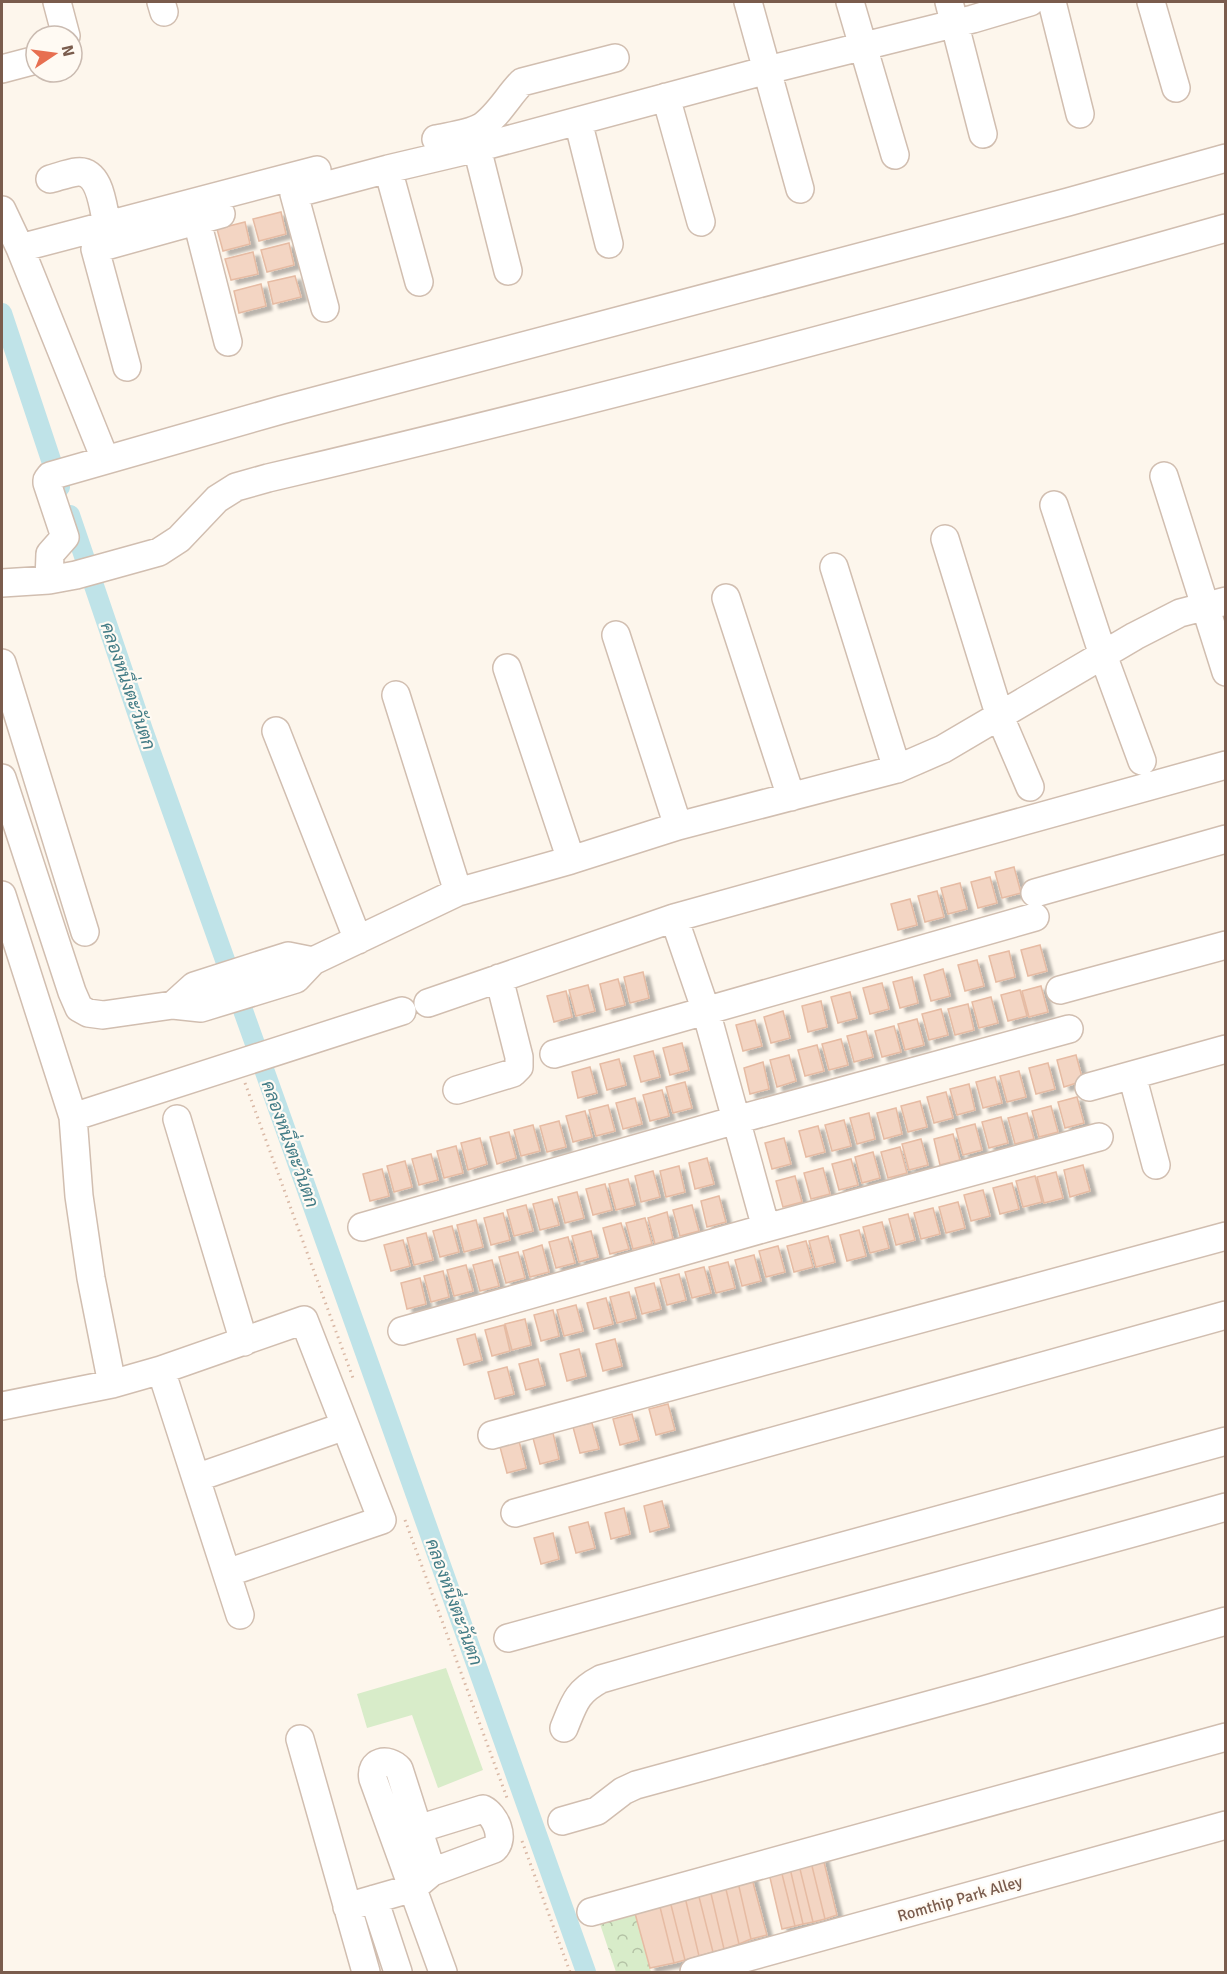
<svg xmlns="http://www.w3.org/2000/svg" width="1227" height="1974" viewBox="0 0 1227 1974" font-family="Signika,Sarabun,sans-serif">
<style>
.park{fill:url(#park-crowns)}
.pitch{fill:#d8ecc9}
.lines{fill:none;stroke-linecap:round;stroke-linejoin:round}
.canal{stroke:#bfe3e8;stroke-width:20}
.building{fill:#f3d5c3;stroke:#e6bba3;stroke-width:1.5;filter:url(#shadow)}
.minor-casing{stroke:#d1beb0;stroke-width:30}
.path{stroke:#d9b8a5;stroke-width:3;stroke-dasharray:1.5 4.5;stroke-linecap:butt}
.minor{stroke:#fff;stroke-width:27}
.labels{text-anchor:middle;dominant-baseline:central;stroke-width:4.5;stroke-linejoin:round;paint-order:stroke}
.street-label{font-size:16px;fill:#7a5c4d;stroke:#fffaf3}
.water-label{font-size:18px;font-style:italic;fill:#437c86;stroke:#fffaf3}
</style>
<defs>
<pattern id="park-crowns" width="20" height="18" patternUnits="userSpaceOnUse" patternTransform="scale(1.5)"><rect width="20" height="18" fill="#d8ecc9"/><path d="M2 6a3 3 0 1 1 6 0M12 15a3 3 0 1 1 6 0" fill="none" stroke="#b4c2a5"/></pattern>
<filter id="shadow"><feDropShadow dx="6" dy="4" stdDeviation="1.5" flood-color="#0004"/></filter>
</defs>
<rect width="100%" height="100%" fill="#fdf6ec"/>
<path class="park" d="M633 1906 651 1972H616L597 1915Z"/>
<path class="pitch" d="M446 1668 483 1770 438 1788 412 1715 367 1728 357 1694Z"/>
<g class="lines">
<path class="canal" d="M2 313 60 487
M70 515 143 730 586 1972"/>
</g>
<path class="building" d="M281 212 286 234 259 241 253 219Z
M245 222 250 244 223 251 217 229Z
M289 243 294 265 267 272 261 250Z
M253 252 258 274 231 280 225 259Z
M295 276 301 297 273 304 268 282Z
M261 284 266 306 239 313 234 291Z
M1014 867 1021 893 1002 898 995 872Z
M990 877 997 903 978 908 971 882Z
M960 883 967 909 948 914 941 888Z
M937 891 944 917 925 922 918 896Z
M910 899 917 925 898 930 891 904Z
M1040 945 1047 971 1028 976 1021 950Z
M1009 951 1015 977 996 982 989 956Z
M977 960 984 986 965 991 958 965Z
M943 969 950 996 931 1001 924 975Z
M643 972 649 998 630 1003 624 977Z
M912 977 918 1003 900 1008 893 982Z
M618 979 625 1005 606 1010 600 984Z
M882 983 889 1009 870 1014 863 988Z
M588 985 595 1011 576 1016 569 990Z
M1041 986 1048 1012 1029 1017 1022 991Z
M1020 990 1027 1016 1008 1021 1001 995Z
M566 991 572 1017 554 1022 547 996Z
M850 992 857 1018 838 1023 831 997Z
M991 997 998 1023 979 1028 972 1002Z
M821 1001 827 1027 808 1032 802 1006Z
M968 1004 974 1030 955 1035 948 1009Z
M941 1009 948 1035 929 1040 922 1014Z
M783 1011 790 1038 771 1043 764 1017Z
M917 1019 924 1045 905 1050 898 1024Z
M755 1020 762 1046 743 1051 736 1025Z
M894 1026 901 1052 882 1057 875 1031Z
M866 1031 873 1057 854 1062 847 1036Z
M841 1039 848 1065 829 1070 822 1044Z
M682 1043 689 1070 670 1075 663 1048Z
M817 1045 824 1071 805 1076 798 1050Z
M653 1051 660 1077 641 1082 634 1056Z
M789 1055 796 1081 777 1087 770 1060Z
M1076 1055 1083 1081 1064 1087 1057 1060Z
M619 1059 626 1085 607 1090 600 1064Z
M763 1062 769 1089 750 1094 744 1068Z
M1048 1063 1055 1089 1036 1094 1029 1068Z
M590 1067 597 1093 578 1098 572 1072Z
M1019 1071 1026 1097 1007 1102 1000 1076Z
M995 1077 1002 1103 983 1108 976 1082Z
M685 1082 692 1108 673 1113 666 1087Z
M969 1084 975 1110 957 1115 950 1089Z
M662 1090 669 1116 650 1121 643 1095Z
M946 1092 953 1118 934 1123 927 1097Z
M1077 1097 1084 1123 1065 1128 1058 1102Z
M635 1098 642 1124 623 1129 616 1103Z
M920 1101 927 1127 908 1132 901 1106Z
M608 1105 615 1131 596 1136 589 1110Z
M1051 1106 1058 1132 1039 1137 1032 1111Z
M896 1108 902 1134 884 1139 877 1113Z
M585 1111 592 1137 573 1142 566 1116Z
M869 1113 875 1139 857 1144 850 1118Z
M1027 1113 1034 1139 1015 1144 1008 1118Z
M1001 1117 1008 1143 989 1148 982 1122Z
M844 1120 851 1146 832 1151 825 1125Z
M559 1121 566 1147 547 1152 540 1126Z
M975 1124 982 1150 963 1155 956 1129Z
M533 1125 540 1151 521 1156 514 1130Z
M818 1126 825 1152 806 1157 799 1131Z
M509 1132 516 1158 497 1164 490 1137Z
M953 1134 960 1160 940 1165 934 1139Z
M480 1138 487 1164 468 1170 461 1143Z
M784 1138 791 1164 772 1169 765 1143Z
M921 1139 928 1165 909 1170 902 1144Z
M456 1146 463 1173 444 1178 437 1151Z
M900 1147 907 1173 888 1178 881 1152Z
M873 1152 880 1178 862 1183 855 1157Z
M431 1154 438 1180 419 1185 412 1159Z
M707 1158 714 1184 695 1189 689 1163Z
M851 1159 858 1185 839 1190 832 1164Z
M405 1161 412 1187 394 1192 387 1166Z
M1083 1165 1090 1191 1070 1197 1064 1170Z
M679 1166 685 1192 666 1197 660 1171Z
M823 1168 830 1194 811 1199 804 1173Z
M382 1169 389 1196 370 1201 363 1174Z
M653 1171 660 1197 641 1202 635 1176Z
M1056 1172 1063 1198 1044 1203 1037 1177Z
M795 1176 802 1202 783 1207 776 1181Z
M1035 1176 1042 1202 1023 1207 1016 1181Z
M628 1179 635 1205 616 1210 609 1184Z
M1012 1183 1019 1209 1000 1214 993 1188Z
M605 1184 612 1210 593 1215 586 1189Z
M983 1190 990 1216 971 1221 964 1195Z
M577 1192 584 1218 565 1223 558 1197Z
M719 1196 726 1222 707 1227 701 1201Z
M552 1199 559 1225 540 1230 533 1204Z
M958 1202 965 1228 946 1233 939 1207Z
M526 1205 533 1231 514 1236 507 1210Z
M692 1205 699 1231 680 1236 673 1210Z
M933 1208 940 1234 921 1239 914 1213Z
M667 1212 673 1239 655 1244 648 1218Z
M503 1213 510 1240 491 1245 484 1218Z
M908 1214 915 1240 896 1245 889 1219Z
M645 1218 652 1244 633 1249 626 1223Z
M476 1220 483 1247 464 1252 457 1225Z
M882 1222 889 1248 870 1253 863 1227Z
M621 1223 629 1249 610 1254 603 1228Z
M452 1226 459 1252 440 1257 433 1231Z
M859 1230 866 1256 847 1261 840 1235Z
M591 1231 598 1257 579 1262 572 1236Z
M426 1233 433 1260 414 1265 407 1238Z
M828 1236 835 1262 816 1267 809 1241Z
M568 1237 575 1263 556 1268 549 1242Z
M403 1240 410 1266 391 1271 384 1245Z
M806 1241 813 1267 794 1272 787 1246Z
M542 1245 549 1272 530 1277 523 1251Z
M778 1246 785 1272 766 1277 759 1251Z
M518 1252 525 1278 506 1283 499 1257Z
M754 1255 761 1281 742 1286 735 1260Z
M492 1260 499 1286 480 1291 473 1265Z
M728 1262 735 1288 716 1293 709 1267Z
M466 1265 473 1291 454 1296 447 1270Z
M704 1267 711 1293 692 1298 685 1272Z
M443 1271 449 1297 431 1302 424 1276Z
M679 1274 686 1300 667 1305 660 1279Z
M420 1278 426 1304 407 1309 401 1283Z
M654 1283 661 1309 642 1314 635 1288Z
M629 1292 636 1318 617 1323 610 1297Z
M606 1298 613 1324 594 1329 587 1303Z
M576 1305 583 1331 564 1336 557 1310Z
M553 1310 559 1336 541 1341 534 1315Z
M525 1319 531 1345 512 1350 505 1324Z
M504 1325 510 1351 492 1356 485 1330Z
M475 1334 482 1360 464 1365 457 1339Z
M615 1339 622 1366 603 1371 596 1344Z
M579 1349 586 1376 567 1381 560 1354Z
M538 1359 545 1385 526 1390 519 1364Z
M507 1367 514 1394 495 1399 488 1372Z
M668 1404 675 1430 656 1435 649 1409Z
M632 1414 639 1440 620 1445 613 1419Z
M592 1423 599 1449 580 1453 573 1427Z
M553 1433 559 1459 540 1464 533 1438Z
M519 1441 526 1468 507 1473 500 1447Z
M662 1501 669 1527 650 1532 644 1506Z
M624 1508 630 1534 611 1539 605 1513Z
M588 1522 595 1548 576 1553 569 1527Z
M553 1533 559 1559 541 1564 534 1538Z
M822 1854 837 1915 825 1919 810 1858Z
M810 1858 825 1919 813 1922 798 1861Z
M798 1861 813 1922 803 1924 789 1864Z
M789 1864 803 1924 795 1926 780 1866Z
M780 1866 795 1926 782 1929 768 1869Z
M751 1875 767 1935 751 1939 737 1878Z
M737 1878 751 1939 739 1944 724 1881Z
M724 1881 739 1944 724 1949 709 1885Z
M709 1885 724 1949 713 1952 697 1889Z
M697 1889 713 1952 699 1956 684 1893Z
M684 1893 699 1956 685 1960 669 1897Z
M669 1897 685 1960 674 1963 658 1899Z
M658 1899 674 1963 650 1968 633 1906Z"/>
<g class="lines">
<defs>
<path id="minor" d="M57 2 66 36
M161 2 164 12
M748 2 800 189
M850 2 895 155
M949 2 983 134
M1052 2 1080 114
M1151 2 1176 88
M2 69 36 60
M666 97 701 222
M578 121 609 244
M436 139C450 136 469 134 481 127 498 116 508 96 522 82L615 58
M477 148 508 271
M388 169 419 282
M50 179C58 177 68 173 77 172 101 169 103 209 107 225
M2 210 20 248 105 459
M197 221 228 342
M20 248 317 170
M325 308 294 194 388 169 477 148 760 72 973 19 1030 2
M127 367 95 249 221 214
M1164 476 1226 672
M1054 505 1103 655 1142 761
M945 539 1000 717 1030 787
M834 567 897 769
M49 580 50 554 65 537 47 483V480L50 476 281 410 1068 202 1226 158
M2 583 49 580 76 575 159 552 179 539 217 499 236 487 268 478C590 403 908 318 1226 228
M726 598 791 797
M616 635 678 826
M2 663 85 932
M507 668 571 860
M396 695 458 892
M276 731 358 940
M2 778 72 992 79 1008 88 1013 103 1015 173 1005 201 1008 296 979 313 961 458 892 571 860 678 826 897 769 943 749 1135 636 1180 613 1226 601
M1035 893 1226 839
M2 895 73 1117 79 1196 91 1278 112 1384
M674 918 706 1011 766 1228
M1060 990 1226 945
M428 1003 674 918 1226 765
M173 1005 194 986 288 956 313 961
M554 1054 1035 917
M1132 1075 1156 1165
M1089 1087 1226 1049
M457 1090 513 1073 519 1067V1057L499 978
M73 1117 402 1011
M177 1119 244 1342
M362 1227 736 1120 1069 1029
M402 1331 766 1228 1099 1137
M161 1370 304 1320 382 1520 227 1573
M2 1406 112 1384 161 1370 240 1615
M492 1435 1226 1236
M196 1478 345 1426
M515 1513 1226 1315
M508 1638 1226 1441
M564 1728C574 1704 576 1692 601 1679 808 1619 1018 1566 1226 1507
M300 1739 366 1972
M562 1821 597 1811 623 1791 636 1785 984 1690 1226 1621
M432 1872 399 1769C388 1757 369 1761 373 1779L443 1972
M374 1899 398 1972
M347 1907 413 1888 432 1872 494 1849C506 1838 495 1815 483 1809L418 1829
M591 1912 1226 1737
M694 1972 1226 1825"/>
</defs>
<use href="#minor" class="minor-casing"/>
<path class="path" d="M245 1083 353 1378
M405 1520 507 1798
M522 1841 570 1972"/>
<use href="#minor" class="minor"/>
</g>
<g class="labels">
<g class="street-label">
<text transform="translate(960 1899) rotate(-16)">Romthip Park Alley</text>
</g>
<g class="water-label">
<text transform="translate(128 686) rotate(71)">คลองหนึ่งตะวันตก</text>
<text transform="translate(290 1144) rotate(70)">คลองหนึ่งตะวันตก</text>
<text transform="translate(454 1602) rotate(70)">คลองหนึ่งตะวันตก</text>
</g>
</g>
<rect width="1227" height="1974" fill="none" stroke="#7a5c4d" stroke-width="6"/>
<g transform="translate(54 54) rotate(77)"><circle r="28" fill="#fffaf3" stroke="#cabbb1" stroke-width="1.5"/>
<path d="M0-4.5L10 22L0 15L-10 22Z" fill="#e76f51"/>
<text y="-9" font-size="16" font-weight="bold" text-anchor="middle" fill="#7a5c4d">N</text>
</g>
</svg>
